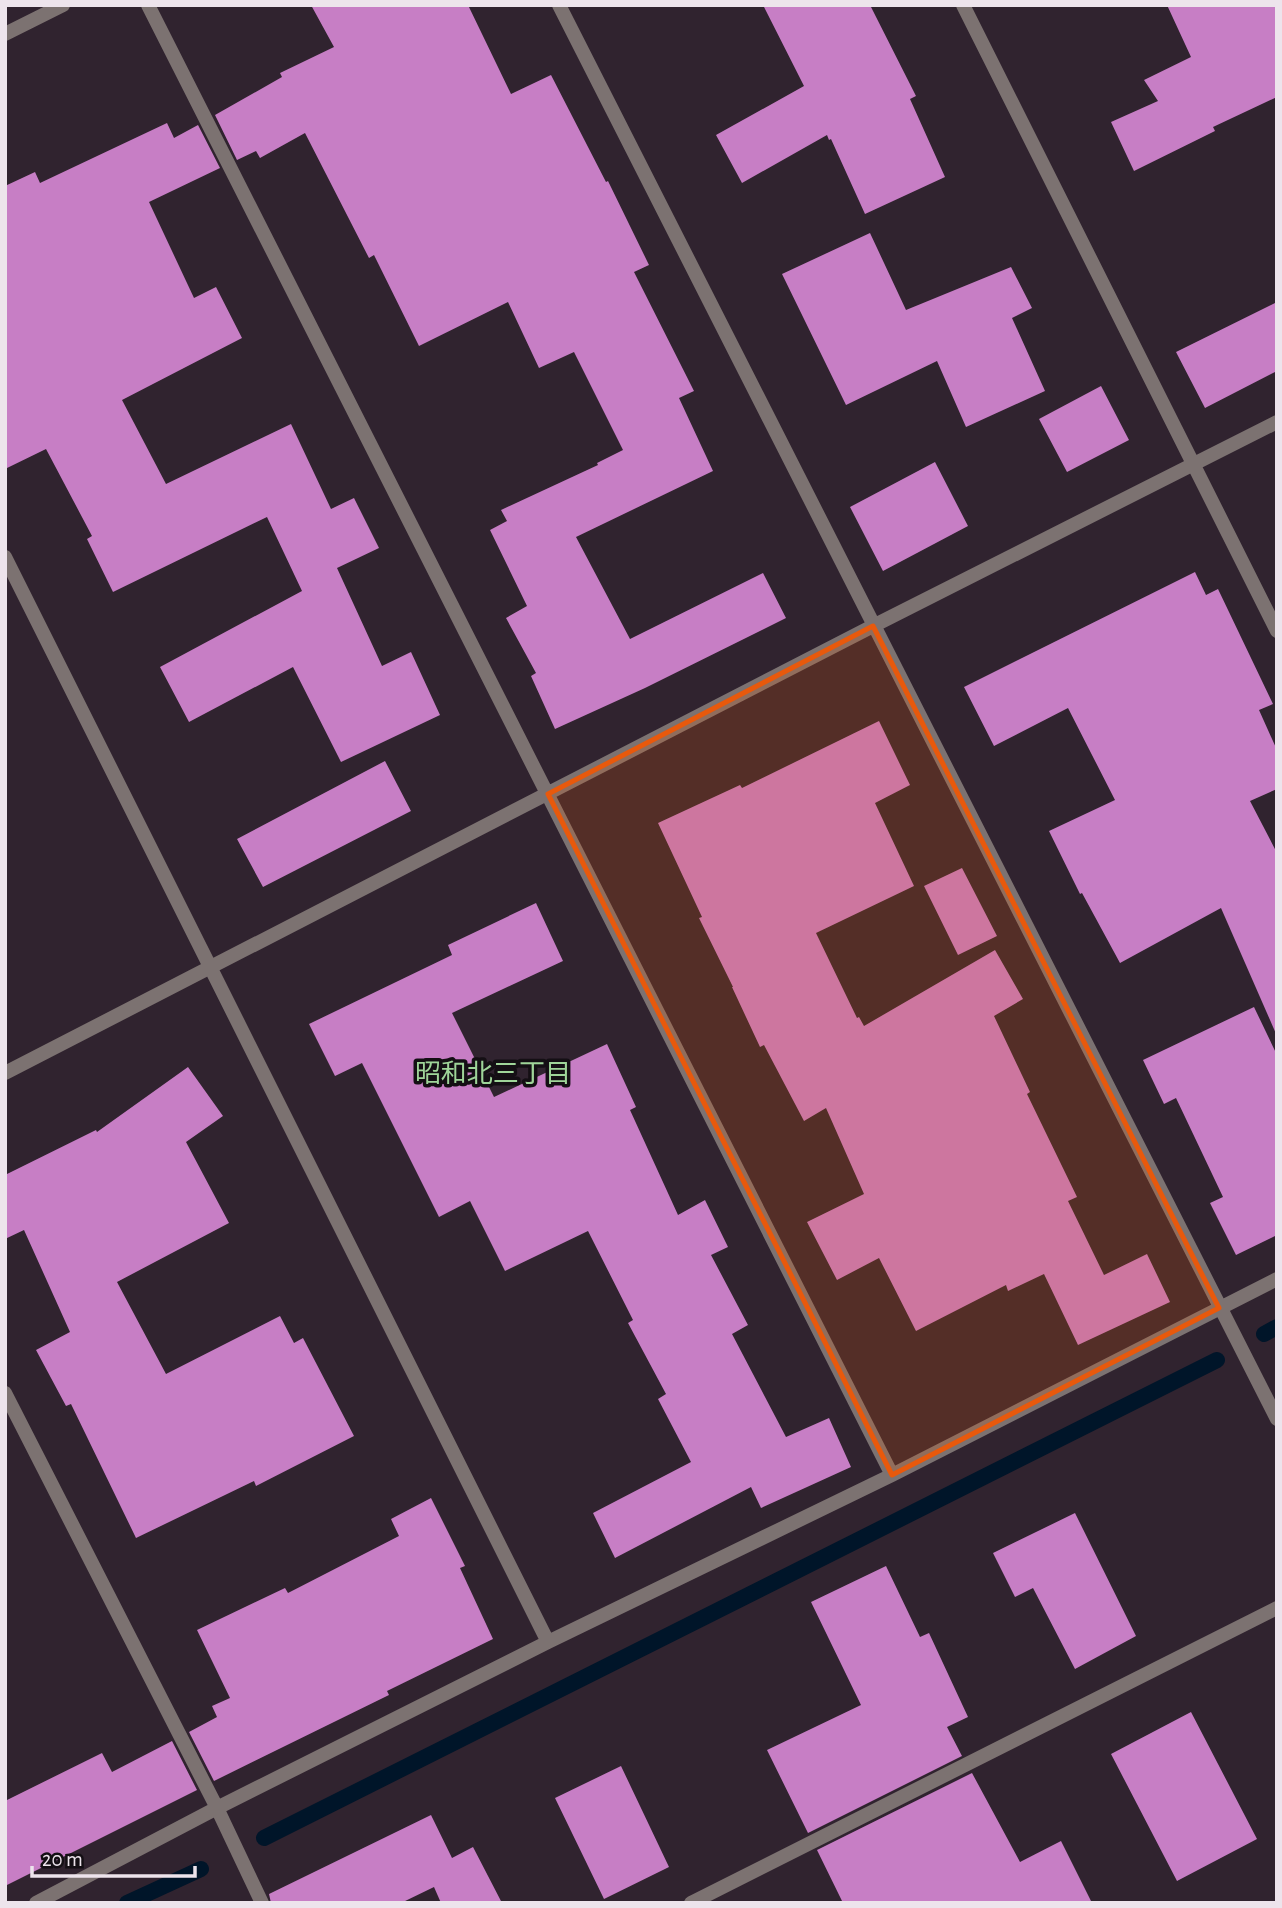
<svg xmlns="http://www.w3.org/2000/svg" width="1282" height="1908" viewBox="0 0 1282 1908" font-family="'Alegreya Sans','Noto Sans JP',sans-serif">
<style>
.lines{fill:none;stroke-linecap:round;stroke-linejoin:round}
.stream{stroke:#001529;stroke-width:16}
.building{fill:#c77ec5}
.minor{stroke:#7c7271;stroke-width:14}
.tertiary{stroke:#7c7271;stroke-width:14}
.marked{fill:#e8590c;fill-opacity:0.2;stroke:#e8590c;stroke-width:5;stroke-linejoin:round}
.labels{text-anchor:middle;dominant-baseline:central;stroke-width:7;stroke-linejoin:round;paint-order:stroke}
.neighbourhood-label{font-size:26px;fill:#9fd599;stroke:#140f14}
</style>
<rect width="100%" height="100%" fill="#30232f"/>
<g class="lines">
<path class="stream" d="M1264 1334 1277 1327
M264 1838 1217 1360
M127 1903 201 1869"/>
</g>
<path class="building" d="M311 5H468L511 94 551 75 606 182 608 181 649 265 634 272 694 391 679 398 713 471 576 537 630 639 763 573 786 618 645 688 555 729 531 676 536 673 506 618 527 606 490 530 507 521 501 510 598 465 597 463 623 450 574 352 539 368 508 302 419 346 374 255 369 258 305 133 260 158 256 151 237 160 215 115 282 77 280 73 334 47Z
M763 5H870L916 96 910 99 945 177 865 214 831 139 829 140 827 135 742 183 716 135 804 86Z
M1167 5H1277V97L1213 127 1215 131 1134 171 1111 122 1158 101 1144 80 1191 57Z
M167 123 174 138 198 125 220 168 149 202 194 298 216 287 242 338 122 400 166 484 291 424 331 509 354 498 379 548 337 568 382 666 411 652 440 715 341 762 293 667 189 722 160 667 302 591 267 517 113 592 87 539 92 536 46 449 5 469V186L35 172 40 183Z
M870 233 906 310 1011 267 1032 308 1012 318 1045 391 966 427 937 361 846 405 782 274Z
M1277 302V371L1205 408 1176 352Z
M1101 386 1129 440 1067 472 1039 419Z
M935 462 968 526 883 571 850 507Z
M1195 572 1206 595 1218 589 1273 704 1259 710 1277 750V789L1250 801 1277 853V1036L1221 908 1120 963 1082 893 1080 894 1049 831 1115 800 1068 708 994 746 964 687Z
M879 721 910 785 875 803 914 886 816 933 857 1018 859 1017 864 1026 995 950 1023 999 994 1016 1030 1092 1027 1094 1077 1197 1068 1201 1104 1275 1147 1254 1170 1302 1078 1345 1044 1274 1008 1291 1006 1285 916 1331 879 1258 837 1280 807 1222 864 1194 826 1108 804 1121 764 1045 760 1047 732 987H733L699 918 702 917 658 823 740 785 742 788Z
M385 761 411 811 263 887 237 839Z
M962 868 997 936 958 955 924 886Z
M536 903 563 961 452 1013 494 1097 607 1044 636 1107 630 1110 678 1215 705 1200 728 1247 711 1255 748 1325 732 1334 786 1437 829 1418 851 1467 761 1508 751 1487 615 1558 593 1513 691 1462 658 1399 666 1394 628 1323 633 1320 588 1231 505 1271 470 1201 439 1217 362 1063 335 1076 309 1024 452 955 448 945Z
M1254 1007 1277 1055V1235L1236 1255 1210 1203 1223 1197 1176 1098 1164 1104 1143 1060Z
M188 1067 223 1116 186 1142 229 1223 117 1282 166 1374 280 1316 294 1343 303 1338 354 1436 256 1486 254 1481 136 1538 71 1404 66 1406 36 1350 70 1332 24 1230 5 1239V1175L96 1130 97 1132Z
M431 1498 465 1566 460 1568 493 1639 387 1691 389 1695 214 1781 189 1732 217 1717 212 1706 230 1698 197 1630 285 1588 288 1593 399 1536 391 1519Z
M1075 1513 1136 1636 1075 1669 1033 1588 1015 1597 993 1553Z
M886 1566 920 1637 929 1633 968 1717 947 1727 962 1756 808 1833 767 1750 861 1705 811 1602Z
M1191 1712 1257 1839 1177 1881 1111 1754Z
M172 1741 197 1790 5 1886V1801L102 1753 112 1772Z
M621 1766 669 1867 604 1899 555 1798Z
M972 1773 1020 1862 1061 1841 1092 1903H843L817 1850Z
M431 1815 452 1858 473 1847 502 1903H441L434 1887 401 1903H271L269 1894Z"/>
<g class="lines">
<path class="minor" d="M148 5 892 1475
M559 5 1277 1419
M963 5 1277 631
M5 557 548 1642
M5 1073 873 626 1277 422
M5 1393 217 1808 262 1903
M36 1903 217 1808 548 1642 892 1475 1277 1279
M691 1903 1277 1608"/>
<path class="tertiary" d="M5 34 63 5"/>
</g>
<path class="marked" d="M873 626 1219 1308 892 1475 548 794Z"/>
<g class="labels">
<g class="neighbourhood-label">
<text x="493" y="1074">昭和北三丁目</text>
</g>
</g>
<rect width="1282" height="1908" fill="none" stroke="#ede4ec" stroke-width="14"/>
<path d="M32 1866v10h163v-10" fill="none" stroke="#ede4ec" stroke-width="3.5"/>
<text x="42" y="1866" font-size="21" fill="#ede4ec" stroke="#140f14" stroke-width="5" paint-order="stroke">20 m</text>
</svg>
